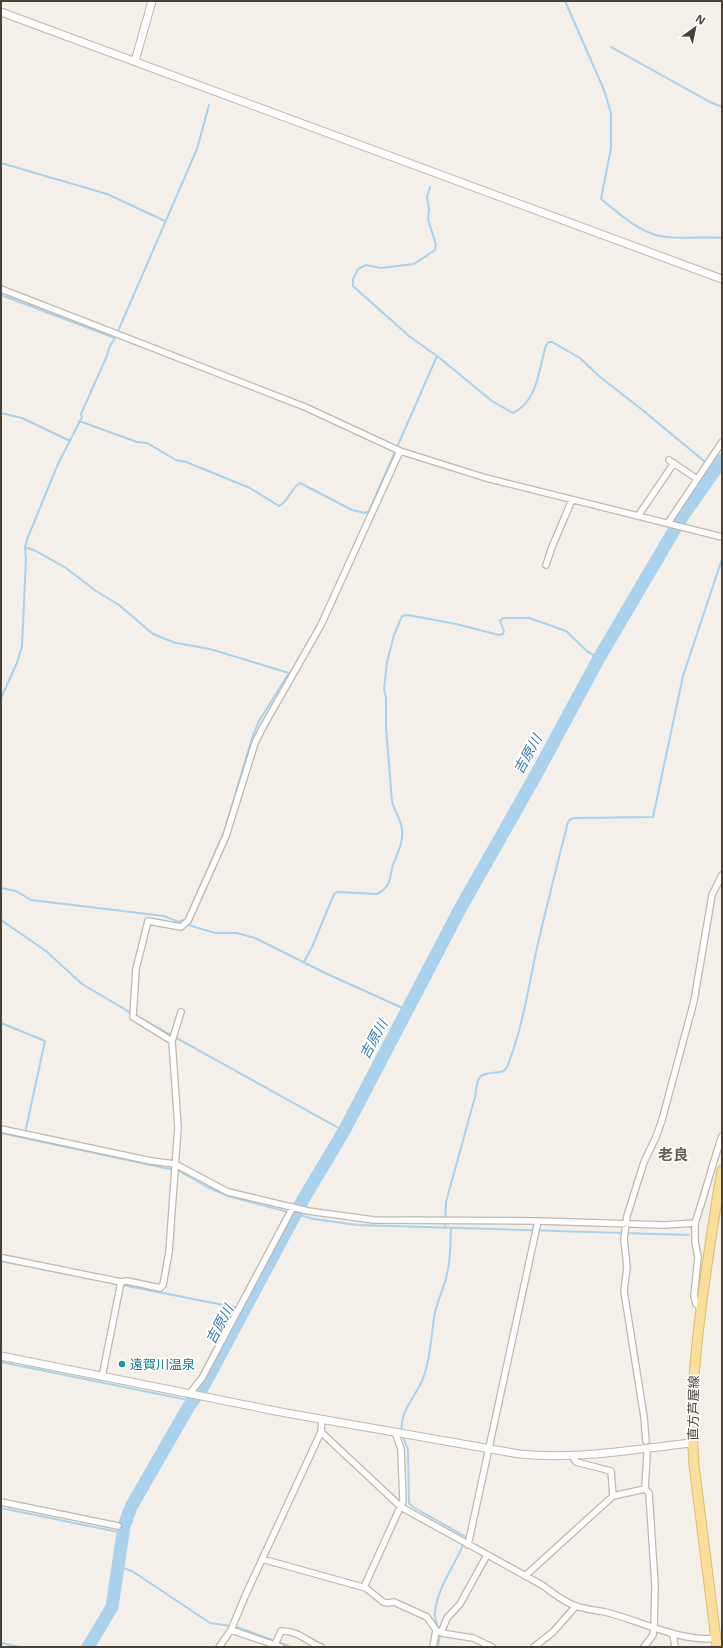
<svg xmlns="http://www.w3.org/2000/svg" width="723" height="1648" viewBox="0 0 723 1648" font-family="'Open Sans','Noto Sans JP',sans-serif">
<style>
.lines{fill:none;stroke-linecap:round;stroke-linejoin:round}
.stream{stroke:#a8d2ee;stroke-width:2}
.river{stroke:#a8d2ee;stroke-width:13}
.minor-casing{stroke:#bfb8ac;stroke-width:8}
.tertiary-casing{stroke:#bfb8ac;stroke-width:9}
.primary-casing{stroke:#dfbc6b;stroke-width:11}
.minor{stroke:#fff;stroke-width:5.5}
.tertiary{stroke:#fff;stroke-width:7}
.primary{stroke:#fadf9c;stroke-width:9}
.culture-dot{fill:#0f9aa8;stroke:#fff;stroke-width:1.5}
.labels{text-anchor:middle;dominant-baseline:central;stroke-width:3.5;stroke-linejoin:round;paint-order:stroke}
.culture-label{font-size:13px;fill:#0d838f;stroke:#fff;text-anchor:start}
.street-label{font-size:13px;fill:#474138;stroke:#fff}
.water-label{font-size:14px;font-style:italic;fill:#347cb0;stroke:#fff}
.quarter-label{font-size:15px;font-weight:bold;fill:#6a5f4f;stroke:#fff}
</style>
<rect width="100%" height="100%" fill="#f4f0e9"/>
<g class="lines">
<path class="stream" d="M565 1 604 90 611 113V148L601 199C616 211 632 226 650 233 668 241 702 236 722 238
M611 47 710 102 722 107
M1 163 107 194 165 221
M430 187 427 197 429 209 428 219 436 245 435 250 414 264 381 268 366 265 358 269 353 279V286L409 336 437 356 492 401 513 413C538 401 539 368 546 345L549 342H552L580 358 600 377 640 408 704 461
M1 295 115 338
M1 413 22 418 70 441
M79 421 137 442 147 443 176 460 186 462 250 488 279 506C289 501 291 488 300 483L352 510 365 513 369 511 437 356
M25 547 36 551 66 568 96 591 119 605 153 634 160 637 176 643 210 649 289 673 259 721 252 738 224 832 186 919 178 922
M1 698 17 663 22 646 26 559 25 547 28 537 58 464 82 417 81 414 106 358 110 346 115 338 197 149 209 105
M1 888 16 891 31 900 164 916 179 922
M1 920 46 951 82 984 131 1013
M185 924 215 933H237L255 938 325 973 407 1010
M304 962 312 947 334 894 337 892 377 894C381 892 386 888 388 884 391 878 391 871 393 865 397 854 404 841 402 829 400 818 395 812 392 802L386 727V698L384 689 387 662 394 635 402 616 408 615 456 624 499 635 503 634 504 631 500 621 503 618H529L566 631 588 652 599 658
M135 1015 344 1131
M1 1023 45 1041 25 1133
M1 1133 179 1171 207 1187 228 1196 314 1219 357 1225 689 1235
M445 1228 446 1202 475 1097C476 1092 476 1082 480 1077 487 1070 503 1076 507 1067 522 1030 528 990 536 952 546 909 557 865 568 822L571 819 575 818 653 817 683 676 722 559
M1 1261 98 1280
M122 1285 244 1309
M1 1362 193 1401
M402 1431C399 1413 415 1397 422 1381 430 1361 431 1339 434 1318 436 1303 444 1289 447 1274 451 1260 450 1243 451 1228
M403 1436 408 1450 409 1503 413 1507 466 1537C458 1562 438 1584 435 1612 434 1618 437 1625 439 1630
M1 1508 123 1533
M118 1566 132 1571 210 1623 237 1627 291 1647
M1 1643 20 1647
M438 1647 440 1635"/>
<path class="river" d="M88 1647 112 1607 124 1526 131 1507 189 1406 203 1387 304 1198 344 1131 460 909 537 773 599 658 682 517 722 460"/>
<defs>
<path id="minor" d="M1 289 305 407 400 451 486 478 722 537
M669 460 697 479
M638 516 674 463
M668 523 722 442
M546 565 552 547 572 500
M172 1041 133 1017 136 969 148 921 181 927 188 921 226 836 255 743 263 727 321 625 400 451
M1 1129 151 1161 175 1164 228 1192 308 1211 374 1220 538 1221 664 1225 695 1223C705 1194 712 1165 722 1136
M695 1223V1241L698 1258 694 1296 696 1304 701 1308
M3 1258 121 1282 127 1281 160 1288 163 1285 169 1252 178 1127 172 1041 181 1012
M102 1377 121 1282
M190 1393 202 1378 293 1207
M321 1432 401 1507 542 1585C552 1592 563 1602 576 1606 586 1610 598 1610 609 1613 640 1621 684 1643 716 1638
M646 1441 644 1417 624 1291 627 1267 624 1239 627 1216 644 1162 656 1137 662 1120 694 1001 712 895 722 875
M572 1456 576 1462 611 1471 613 1496
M1 1502 118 1526
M468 1545 538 1221
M262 1559 366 1588 383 1602 388 1603 394 1602 427 1617 436 1630
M525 1576 613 1496 645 1489
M364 1587 403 1501 401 1449 395 1432
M231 1630 281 1647
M441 1633 447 1618 460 1604 487 1555
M673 1634 675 1647
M275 1645 281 1631C300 1631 305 1641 321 1647
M219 1647 231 1630 246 1594 321 1432 322 1420
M433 1647 436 1630 441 1633 473 1638 492 1647
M534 1647 553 1632 576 1606
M644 1647 653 1635 654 1627 655 1585 649 1493 645 1489 647 1454"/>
<path id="tertiary" d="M1 12 722 279
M135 61 152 1
M1 1356 286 1413 519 1454C577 1460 634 1449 692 1443"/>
<path id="primary" d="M717 1647 694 1465C689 1400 697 1336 706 1272 711 1238 716 1204 722 1170"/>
</defs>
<use href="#minor" class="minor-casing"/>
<use href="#tertiary" class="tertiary-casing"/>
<use href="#primary" class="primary-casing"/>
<use href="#minor" class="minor"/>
<use href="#tertiary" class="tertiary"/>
<use href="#primary" class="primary"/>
</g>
<circle class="culture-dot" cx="122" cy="1364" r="4"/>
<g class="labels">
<g class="culture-label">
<text x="130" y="1364">遠賀川温泉</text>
</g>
<g class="street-label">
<text transform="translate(693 1408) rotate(-89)">直方芦屋線</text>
</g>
<g class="water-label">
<text transform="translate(527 754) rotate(-61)">吉原川</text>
<text transform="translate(373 1039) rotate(-62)">吉原川</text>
<text transform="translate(219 1324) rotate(-62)">吉原川</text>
</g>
<g class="quarter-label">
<text x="673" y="1154">老良</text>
</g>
</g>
<rect width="723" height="1648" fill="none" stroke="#474138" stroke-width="4"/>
<g transform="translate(695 28) rotate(33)" stroke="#ffffff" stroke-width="3" paint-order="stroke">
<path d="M0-3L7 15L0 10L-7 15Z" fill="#474138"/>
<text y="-6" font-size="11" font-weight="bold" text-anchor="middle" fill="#474138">N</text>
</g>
</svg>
